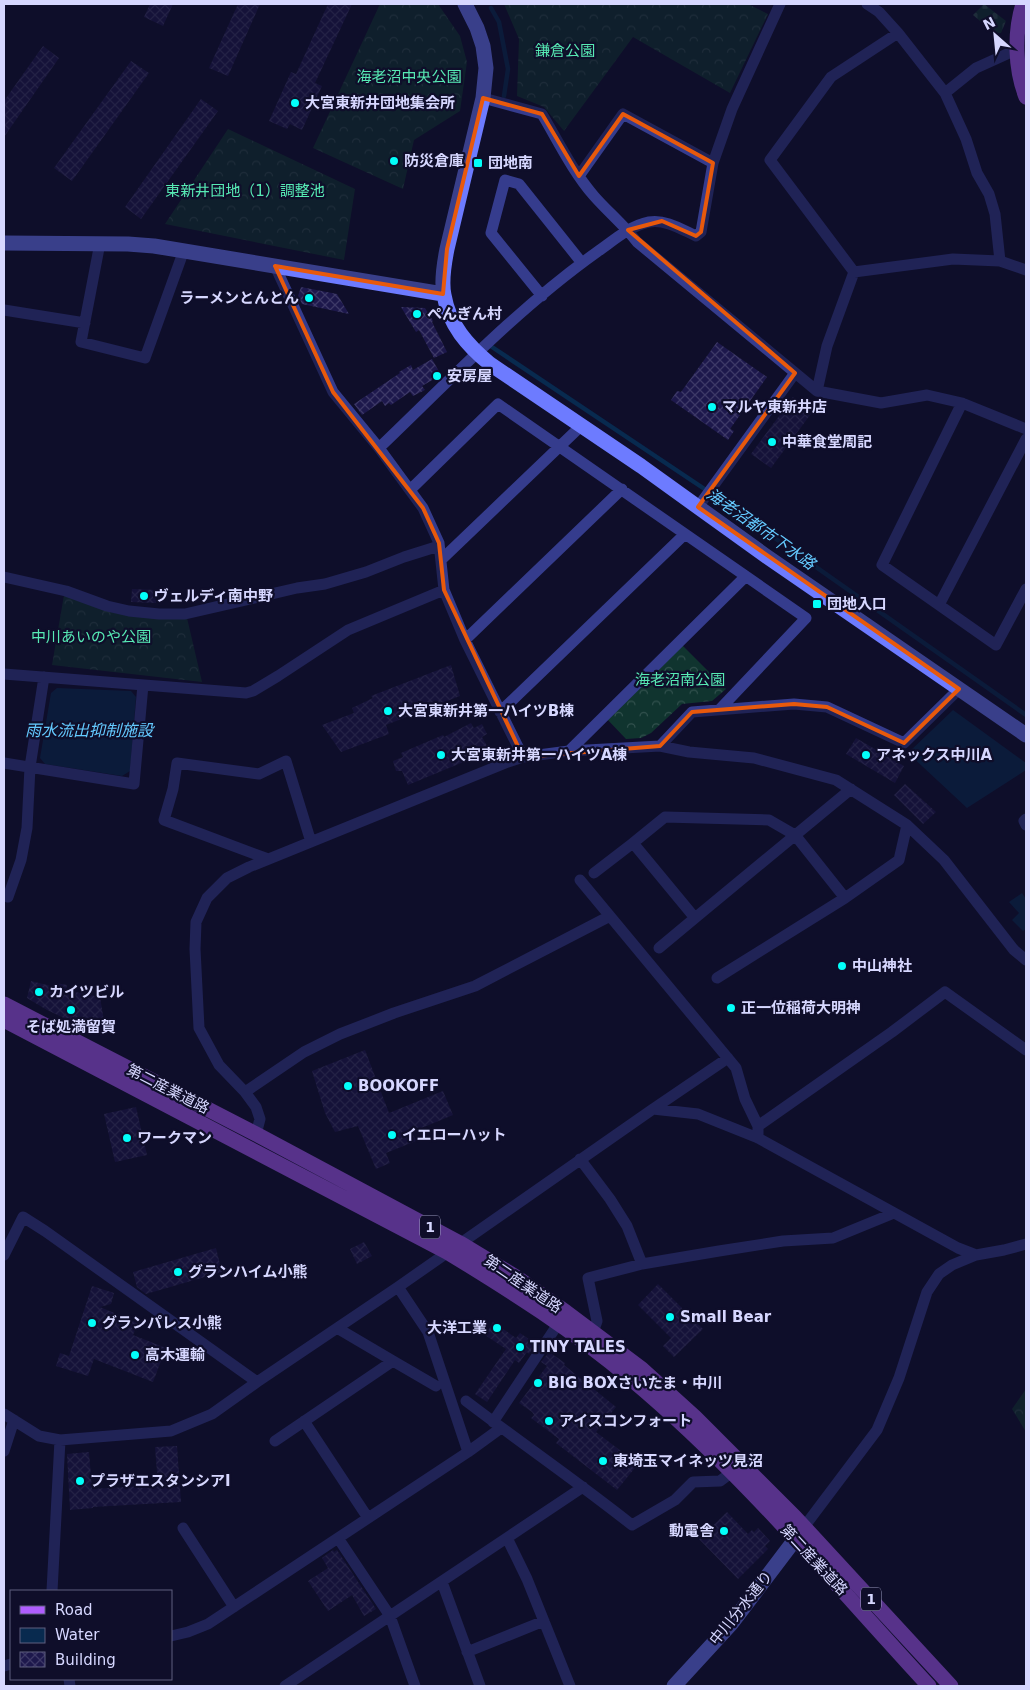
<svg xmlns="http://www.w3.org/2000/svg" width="1030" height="1690" viewBox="0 0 1030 1690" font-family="'DejaVu Sans','Noto Sans JP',sans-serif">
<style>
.forest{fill:url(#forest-crowns)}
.cemetery{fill:url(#cemetery-stones)}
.water{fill:#082a4f}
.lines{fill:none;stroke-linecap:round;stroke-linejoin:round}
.stream{stroke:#082a4f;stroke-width:4.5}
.building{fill:url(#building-cross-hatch)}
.street{stroke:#353c8d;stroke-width:11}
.secondary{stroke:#6d7bff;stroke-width:15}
.primary{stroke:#af5dff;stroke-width:15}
.marked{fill:none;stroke:#e8590c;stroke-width:4;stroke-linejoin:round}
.poi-dot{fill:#02fffa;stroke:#0f0e2a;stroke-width:2}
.labels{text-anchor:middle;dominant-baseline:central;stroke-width:4.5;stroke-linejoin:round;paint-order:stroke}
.shield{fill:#0f0e2a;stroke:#9a9bbf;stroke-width:1}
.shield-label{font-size:14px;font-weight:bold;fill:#d6d7ff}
.park-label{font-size:15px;fill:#57eab4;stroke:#0f0e2a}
.poi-label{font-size:15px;font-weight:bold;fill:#d6d7ff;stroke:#0f0e2a;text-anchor:start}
.street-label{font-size:15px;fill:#d6d7ff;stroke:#0f0e2a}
.water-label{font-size:16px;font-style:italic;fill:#64caff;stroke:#0f0e2a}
</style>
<defs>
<pattern id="forest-crowns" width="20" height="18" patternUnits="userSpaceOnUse" patternTransform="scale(1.25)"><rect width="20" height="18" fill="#10342f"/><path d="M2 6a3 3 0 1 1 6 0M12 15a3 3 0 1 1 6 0" fill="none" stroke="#32514e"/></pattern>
<pattern id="cemetery-stones" width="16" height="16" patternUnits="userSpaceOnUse" patternTransform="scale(1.25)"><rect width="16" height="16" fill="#10342f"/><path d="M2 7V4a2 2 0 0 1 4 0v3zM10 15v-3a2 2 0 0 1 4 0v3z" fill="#32514e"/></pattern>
<pattern id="building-cross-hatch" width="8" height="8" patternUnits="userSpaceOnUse" patternTransform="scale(1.25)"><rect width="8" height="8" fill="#1d184c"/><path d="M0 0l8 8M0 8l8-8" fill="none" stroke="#3d3967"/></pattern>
</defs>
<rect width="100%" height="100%" fill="#0f0e2a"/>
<path class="forest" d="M380 4H438L460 36 467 62 460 111 414 140 403 189 313 148Z
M504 4H748L768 14 730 93 633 37 564 131 544 107 517 96 519 39Z
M228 129 355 189 344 260 165 224Z
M64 595 187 618 202 682 52 665Z
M682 645 726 689 712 701 682 704 651 733 641 738 626 739 606 718Z
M1026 1389V1432L1012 1409Z"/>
<path class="cemetery" d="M984 4 1006 21 1001 33H994L973 15Z"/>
<path class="water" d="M57 688 131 691 136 697 130 771 122 776 45 764 40 758 51 693Z
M953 710 1026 763V770L967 808 908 753Z
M1022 893 1026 899V929L1023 931 1012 920 1019 913 1009 902Z"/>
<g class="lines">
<path class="stream" d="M491 8 499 22 508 69 504 96
M492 347 718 498 1026 715"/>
</g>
<path class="building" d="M150 4H173L163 26 144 17Z
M238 4H260L228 76 209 68Z
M328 4H352L315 83 322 86 302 130 290 124 287 129 269 121 291 72 296 74Z
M43 46 59 58 4 137V101Z
M131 61 149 73 72 181 54 168Z
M201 99 218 111 141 219 125 207Z
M301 287 337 294 349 314 302 304 298 296Z
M401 307 425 308 433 321 432 322 447 352 434 358 419 330 416 332Z
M717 342 767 377 730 429 734 431 728 440 671 400 677 391 681 392Z
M432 359 441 375 422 386 425 390 413 396 410 392 391 405 389 403 385 406 382 401 362 415 354 404 400 373 399 372 411 365 413 370Z
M793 397 813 411 771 468 751 454Z
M132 589 156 590V603L131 602Z
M451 665 460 696 386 725 389 734 341 752 322 725 354 713 352 708 373 698 371 696Z
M471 723 474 728 482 724 487 734 482 737 490 751 408 785 402 771H396L393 761 403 757 401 753 443 735 444 737Z
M856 738 904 766 895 783 846 754Z
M905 784 936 812 923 824 894 795Z
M31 981 55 987 56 983 67 985 66 990 100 997 105 1027 102 1036 47 1010 27 998Z
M365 1050 389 1113 443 1091 453 1115 412 1132 416 1141 386 1153 390 1163 376 1169 358 1126 335 1132 325 1113 312 1071Z
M136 1107 147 1155 115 1162 104 1114Z
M364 1242 372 1256 357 1264 350 1249Z
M216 1248 222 1272 146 1294 137 1287 133 1272Z
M658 1284 703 1329 674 1357 663 1346 671 1338 638 1305Z
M92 1286 114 1293 111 1304 100 1307 138 1323 133 1335 166 1348 153 1382 94 1359 88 1376 56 1366 60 1353 69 1356Z
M493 1322 516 1338 520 1333 536 1344 529 1354 527 1352 519 1363 515 1360 487 1402 475 1394 506 1349 485 1335Z
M549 1352 565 1363 564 1365 616 1407 596 1432 638 1464 617 1490 556 1443 559 1439 531 1418 534 1415 532 1412 519 1403 547 1366 541 1362Z
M177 1446 181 1502 93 1507V1508L70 1510 67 1454 89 1452 92 1489 158 1485 155 1447Z
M727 1512 748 1534 752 1530 754 1532 758 1528 770 1541 765 1546 768 1549 738 1579 699 1539Z
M333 1550 334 1552 337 1550 376 1609 364 1616 352 1595 328 1611 308 1581 328 1568 322 1558Z"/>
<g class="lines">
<path class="street" d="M867 4 879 12 898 33
M945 93 976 68 1018 49
M483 98 542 114C558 141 573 172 594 196 608 212 624 225 637 242L817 391 881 403 927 395 962 403 1026 429
M579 176 623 114 713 163
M100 243 81 342 145 358 184 250
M1000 261 995 214 989 194 977 173 966 139 945 93 898 33 831 77 770 160 854 272 953 259 1000 261 1026 270
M275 266 333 392 379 448 423 508 439 543 444 590 465 640 523 757
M542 296 491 233 505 180 519 184 582 263
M4 310 85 323
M817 391 827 346 854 272
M962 403 882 565 996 645 1026 589
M379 448C449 381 517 309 597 252 613 241 629 226 649 222 665 219 681 229 696 236L701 232 713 163 732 109 780 4
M410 490 498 404 806 618 719 710
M698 507 795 373
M441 560 581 426
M4 577 66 591 107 606 129 611 159 614H185L297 588 325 584 366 572 404 557 439 546
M939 605 1026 439
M465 640 622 489
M4 674 246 693 253 691 278 676 348 630 444 590
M500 712 685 534
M660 746 692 712 794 704 827 707 904 743 959 689
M569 751 746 576
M4 763 134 784 143 685
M1026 819 1024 821 1026 825
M633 843 665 817 769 820 795 835 845 898
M268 859 164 820 173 789 177 763 259 774 286 761 311 842
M594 873 633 843 695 918 659 948
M580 880 736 1068 745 1099 758 1126
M4 895 8 897 21 860 27 828 30 767 44 677
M695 918 851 789
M717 978 845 898 899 860 907 825
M245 1092 304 1052 340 1034 394 1013 475 986 610 916
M653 1109 728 1058
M256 1134 260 1119 256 1107 245 1092 219 1065 199 1028 195 949 196 922 207 898 227 878 249 867 508 762 523 757 569 751 660 746 689 752 754 758 836 780 907 825 944 860 1014 950 1026 960
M758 1138V1126L892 1032 945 992 1026 1050
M580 1159 610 1199 627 1226 642 1264
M4 1255 23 1217 45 1231 257 1382 398 1287 653 1109 698 1114 758 1138 958 1248 976 1255
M398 1287 428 1332 468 1452
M337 1328 393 1361
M593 1332 597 1321 588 1278 642 1264 719 1251 783 1241 833 1238 894 1213
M466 1401C521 1443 578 1482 632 1525L675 1500 693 1482 720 1481 732 1472
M4 1414 39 1436 60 1440 171 1431 212 1414 257 1382
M304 1421 368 1518
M493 1422 558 1324
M275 1441 393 1361 436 1386
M4 1451 14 1420
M804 1527 877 1430 899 1378 927 1292 939 1274 952 1265 976 1255 1004 1250 1026 1244
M183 1528 234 1607
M338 1538 390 1616 415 1686
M507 1538 527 1579 570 1686
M442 1582 480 1686
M52 1591 60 1440
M171 1636 188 1632 208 1624 468 1452 501 1428
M467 1652 544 1621
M4 1666 11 1664
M69 1679 70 1686
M285 1686 583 1487"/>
<path class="secondary" d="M465 4 477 28 483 46 486 68 483 98 447 249C444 264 441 281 444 295 449 325 468 346 490 364L641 466 766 556 1026 735
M4 243 128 244 154 246 443 294
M674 1686 731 1624 803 1529"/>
<path class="primary" d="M1023 4C1014 33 1015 69 1026 97
M4 1004 256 1134 460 1243 516 1277 566 1312 642 1369 695 1417 795 1517 951 1686
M4 1020 447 1252C511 1291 574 1331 631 1379 741 1471 833 1582 929 1686"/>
</g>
<path d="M0 0H1030V1690H0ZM483 98 542 114 579 176 623 114 713 163 701 232 696 236 662 221 628 230 795 373 698 507 959 689 904 743 827 707 794 704 692 712 660 746 523 757 444 590 439 543 423 508 333 392 275 266 443 294 447 249Z" fill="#0f0e2a" fill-opacity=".55" fill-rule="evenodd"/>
<path class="marked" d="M483 98 542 114 579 176 623 114 713 163 701 232 696 236 662 221 628 230 795 373 698 507 959 689 904 743 827 707 794 704 692 712 660 746 523 757 444 590 439 543 423 508 333 392 275 266 443 294 447 249Z"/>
<g class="poi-dot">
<circle cx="295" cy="103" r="5"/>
<circle cx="394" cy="161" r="5"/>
<rect x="473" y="158" width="10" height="10" rx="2.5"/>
<circle cx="309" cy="298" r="5"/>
<circle cx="417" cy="314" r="5"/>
<circle cx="437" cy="376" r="5"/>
<circle cx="712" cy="407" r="5"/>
<circle cx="772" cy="442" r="5"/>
<circle cx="144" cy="596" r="5"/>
<rect x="812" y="599" width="10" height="10" rx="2.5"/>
<circle cx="388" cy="711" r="5"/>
<circle cx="441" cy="755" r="5"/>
<circle cx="866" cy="755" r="5"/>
<circle cx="842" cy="966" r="5"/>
<circle cx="39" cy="992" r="5"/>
<circle cx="731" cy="1008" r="5"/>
<circle cx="71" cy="1010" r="5"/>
<circle cx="348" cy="1086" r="5"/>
<circle cx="392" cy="1135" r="5"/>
<circle cx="127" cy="1138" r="5"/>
<circle cx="178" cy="1272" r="5"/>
<circle cx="670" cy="1317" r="5"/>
<circle cx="92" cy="1323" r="5"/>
<circle cx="497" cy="1328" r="5"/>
<circle cx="520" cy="1347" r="5"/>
<circle cx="135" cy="1355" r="5"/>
<circle cx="538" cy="1383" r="5"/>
<circle cx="549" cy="1421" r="5"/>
<circle cx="603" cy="1461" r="5"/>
<circle cx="80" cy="1481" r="5"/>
<circle cx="724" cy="1531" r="5"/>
</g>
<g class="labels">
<g class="shield">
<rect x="420" y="1215.5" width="20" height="23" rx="4"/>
<rect x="861" y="1587.5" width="20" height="23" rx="4"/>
</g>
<g class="shield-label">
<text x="430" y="1227">1</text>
<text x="871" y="1599">1</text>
</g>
<g class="park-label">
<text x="565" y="51">鎌倉公園</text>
<text x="409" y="77">海老沼中央公園</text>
<text x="245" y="191">東新井団地（1）調整池</text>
<text x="91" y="637">中川あいのや公園</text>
<text x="680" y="680">海老沼南公園</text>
</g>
<g class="poi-label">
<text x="305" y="103">大宮東新井団地集会所</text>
<text x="404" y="161">防災倉庫</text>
<text x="488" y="163">団地南</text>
<text x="299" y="298" text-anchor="end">ラーメンとんとん</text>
<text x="427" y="314">ぺんぎん村</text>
<text x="447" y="376">安房屋</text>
<text x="722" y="407">マルヤ東新井店</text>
<text x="782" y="442">中華食堂周記</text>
<text x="154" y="596">ヴェルディ南中野</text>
<text x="827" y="604">団地入口</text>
<text x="398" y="711">大宮東新井第一ハイツB棟</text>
<text x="451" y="755">大宮東新井第一ハイツA棟</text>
<text x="876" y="755">アネックス中川A</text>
<text x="852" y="966">中山神社</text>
<text x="49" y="992">カイツビル</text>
<text x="741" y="1008">正一位稲荷大明神</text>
<text x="71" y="1027" text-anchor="middle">そば処満留賀</text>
<text x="358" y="1086">BOOKOFF</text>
<text x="402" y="1135">イエローハット</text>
<text x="137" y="1138">ワークマン</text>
<text x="188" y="1272">グランハイム小熊</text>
<text x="680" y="1317">Small Bear</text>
<text x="102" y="1323">グランパレス小熊</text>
<text x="487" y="1328" text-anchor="end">大洋工業</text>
<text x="530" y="1347">TINY TALES</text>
<text x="145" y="1355">高木運輸</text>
<text x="548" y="1383">BIG BOXさいたま・中川</text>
<text x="559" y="1421">アイスコンフォート</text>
<text x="613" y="1461">東埼玉マイネッツ見沼</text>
<text x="90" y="1481">プラザエスタンシアⅠ</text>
<text x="714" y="1531" text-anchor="end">動電舎</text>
</g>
<g class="street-label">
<text transform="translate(168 1089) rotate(27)">第二産業道路</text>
<text transform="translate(523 1284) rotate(34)">第二産業道路</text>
<text transform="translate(814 1560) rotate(47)">第二産業道路</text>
<text transform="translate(741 1608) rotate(-51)">中川分水通り</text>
</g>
<g class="water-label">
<text transform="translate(761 529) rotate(35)">海老沼都市下水路</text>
<text x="89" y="730">雨水流出抑制施設</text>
</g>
</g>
<rect width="1030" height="1690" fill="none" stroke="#d6d7ff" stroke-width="10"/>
<rect x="10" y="1590" width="162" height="90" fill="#0f0e2a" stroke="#5f5e7f"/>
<rect x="20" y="1606" width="25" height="8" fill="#af5dff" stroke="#5f5e7f"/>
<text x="55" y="1615" font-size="15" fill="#d6d7ff">Road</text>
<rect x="20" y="1628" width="25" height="15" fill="#082a4f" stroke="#5f5e7f"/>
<text x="55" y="1640" font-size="15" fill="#d6d7ff">Water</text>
<rect x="20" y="1652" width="25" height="15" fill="url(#building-cross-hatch)" stroke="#5f5e7f"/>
<text x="55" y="1665" font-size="15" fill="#d6d7ff">Building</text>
<g transform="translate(995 35) rotate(333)" stroke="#0f0e2a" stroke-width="4" paint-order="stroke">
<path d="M0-4L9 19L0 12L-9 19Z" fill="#d6d7ff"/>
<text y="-8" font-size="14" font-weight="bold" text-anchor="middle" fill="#d6d7ff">N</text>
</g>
</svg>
